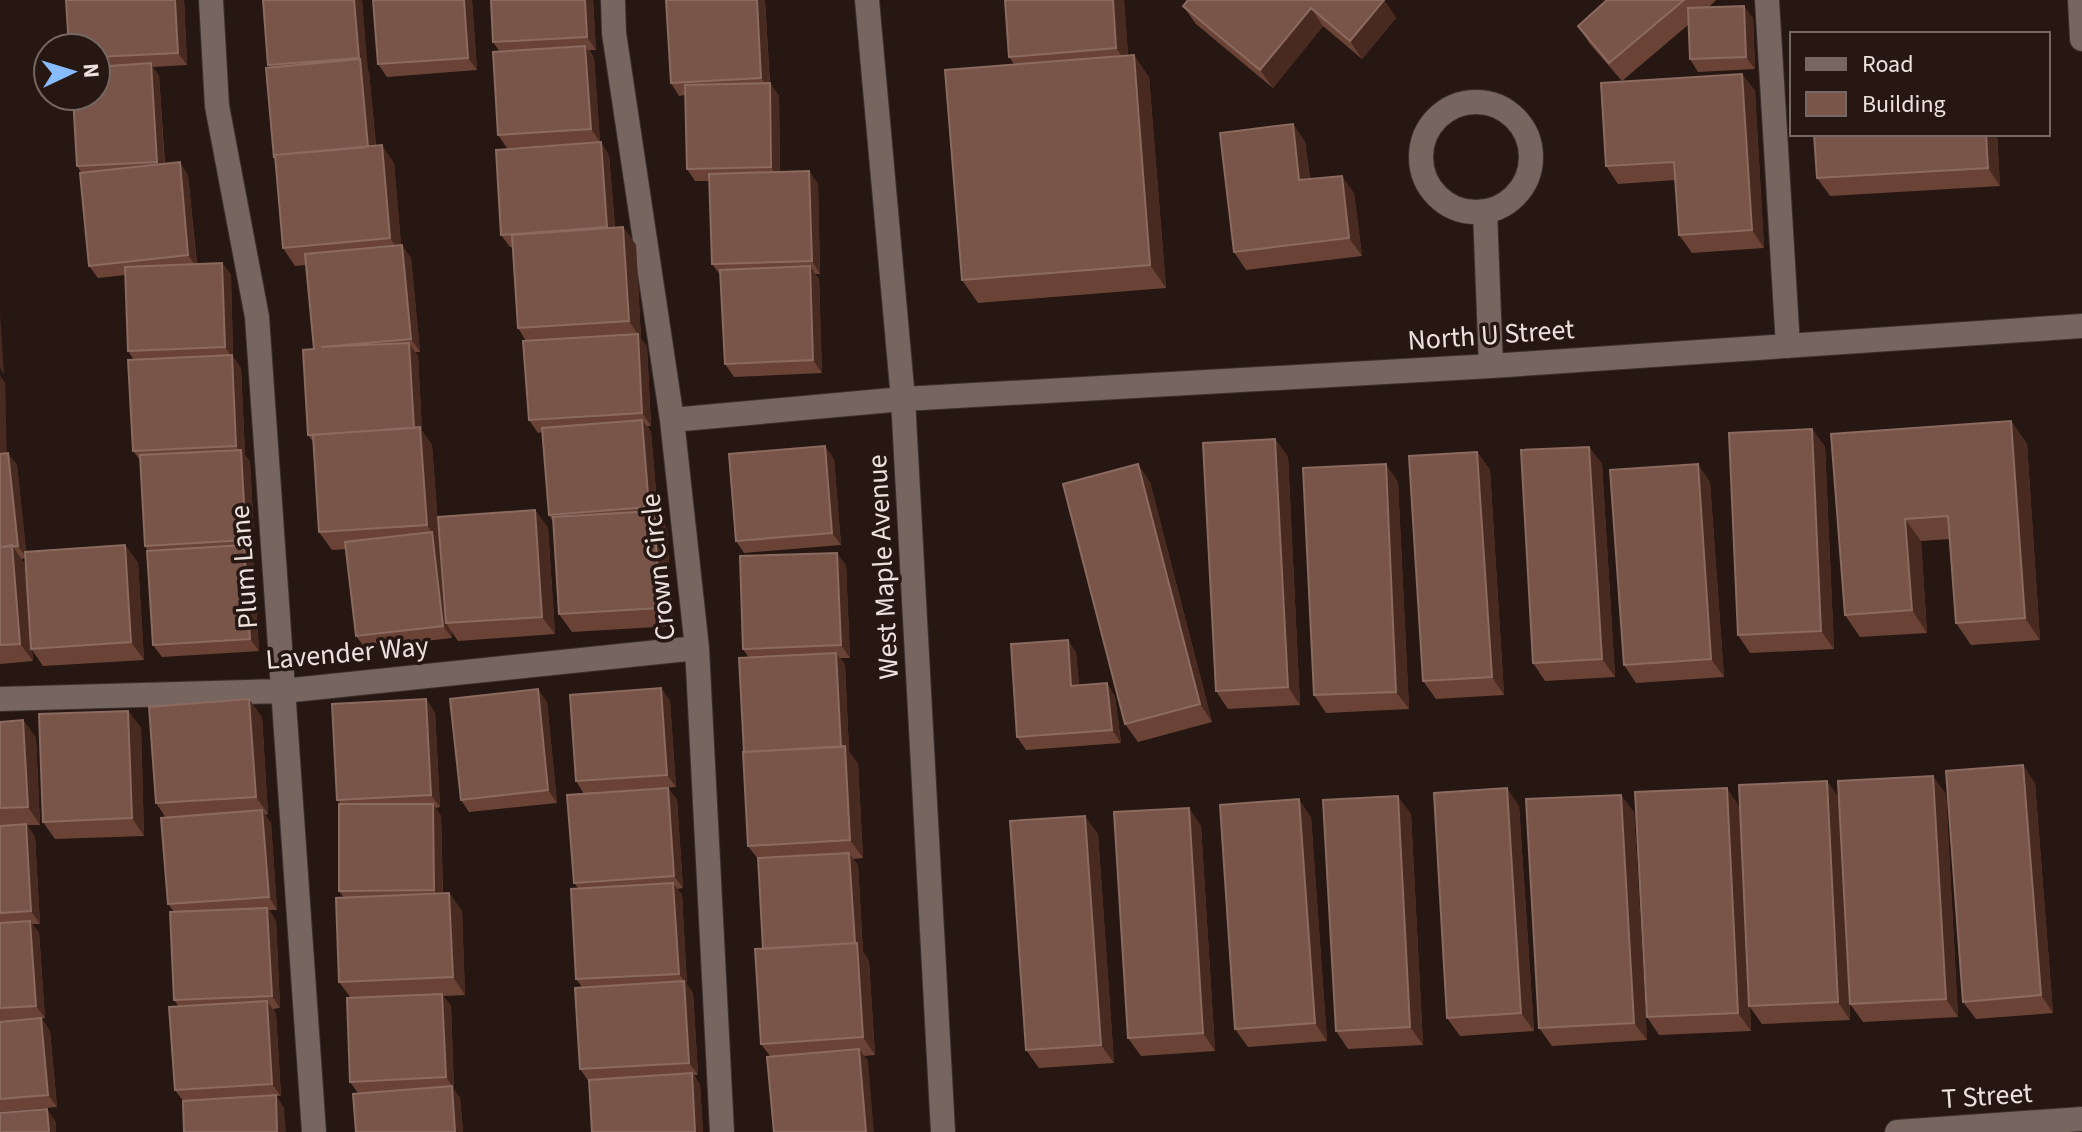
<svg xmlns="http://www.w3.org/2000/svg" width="2082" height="1132" viewBox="0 0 2082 1132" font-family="'Source Sans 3',sans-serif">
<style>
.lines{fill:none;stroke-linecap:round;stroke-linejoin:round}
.minor-casing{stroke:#3a302e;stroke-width:26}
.minor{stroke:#77655f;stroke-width:24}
.wall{fill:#6b4336;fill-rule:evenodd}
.shaded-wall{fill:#492a20}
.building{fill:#795448;stroke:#8b6a5f;stroke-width:2}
.labels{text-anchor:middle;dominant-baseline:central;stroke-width:7;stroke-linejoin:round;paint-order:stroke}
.street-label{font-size:28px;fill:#ece1dd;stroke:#261712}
</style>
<rect width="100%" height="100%" fill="#261712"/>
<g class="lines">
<defs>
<path id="minor" d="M211 0 217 106 257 317 314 1132
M613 0 614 33 672 420 697 648 722 1132
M867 0 903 399 943 1132
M1767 0 1788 346
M2080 0 2082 39
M1421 157a55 55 0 1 1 110 0a55 55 0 1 1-110 0Z
M1485 212 1491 366
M672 420 903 399 1491 366 2082 326
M0 699 283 691 697 648
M1897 1132 2082 1119"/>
</defs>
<use href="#minor" class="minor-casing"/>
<use href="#minor" class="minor"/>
</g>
<path class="wall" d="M66 0H184L187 65 153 67 159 76 165 164 188 175 197 264 222 263 231 275 233 357 241 368 245 455 250 462 255 553H250L253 558 259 651 162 657 153 645 148 551 145 546 140 460 133 451 134 360 128 351 125 275 98 278 89 266 81 172 77 166 96 96V48Z
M263 0H362L367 70 369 72 376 146 394 163 401 245 411 258 420 352H415L418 356 422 431 432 445 439 542 440 544 535 510 548 528 555 634 458 641 451 631 452 638 365 648 356 636 346 549 332 550 319 532 314 443 308 435 314 349 306 265 295 266 283 248 270 68 268 65Z
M472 0 477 70 387 77 378 64Z
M593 0 596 50H589L594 58 600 142 507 148 498 135 500 52 493 42Z
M765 0 770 83 779 96 780 172 809 171 818 184 820 274H815L819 279 822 373 734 377 725 364 721 276 712 264 709 181H695L687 169 685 95 679 96 671 83Z
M1124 0 1128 55 1149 77 1166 288 978 303 962 280 1014 64 1009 57Z
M1384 0 1396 18 1362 59 1323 26 1273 88 1196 24 1183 6Z
M1607 0H1716L1709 7 1753 18 1755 69 1698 72 1690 59 1688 25 1622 81 1590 44 1578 26Z
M1742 74 1755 91 1764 248 1692 253 1679 235 1676 180 1618 184 1606 166Z
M1293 124 1305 142 1310 179 1354 193 1362 256 1246 270 1234 252Z
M1814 134H1997L2000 186 1830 196 1817 178Z
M609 155 615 228 623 227 636 245 641 339 647 347 651 426H647L651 432 658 515 667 529 673 626 572 632 559 614 553 522 549 515 542 432 538 433 529 420 526 341 518 328 513 247H510L501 235Z
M0 376 5 383 6 453 17 465 26 552 125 545 138 563 144 660 43 666 32 650 33 661 0 664ZM25 558 28 600 24 563 21 559Z
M2011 421 2027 444 2040 640 1971 645 1956 623 1950 539 1921 541 1927 633 1860 637 1845 615 1831 434Z
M1812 429 1825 447 1834 649 1750 653 1738 635Z
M1275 439 1288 457 1300 705 1228 709 1216 691Z
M1589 447 1602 464 1615 677 1545 681 1533 663Z
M1477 452 1490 470 1504 695 1436 699 1423 681Z
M834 459 841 545 744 553 736 541Z
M1150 482 1212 722 1138 742 1125 724Z
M1398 482 1409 709 1326 713 1314 695Z
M1710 482 1724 677 1636 683 1624 665Z
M846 565 850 658H840L845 665 849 752 858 764 863 858 853 859 858 865 863 952 869 961 875 1055 864 1056 868 1061 770 1056 761 1044 763 949 758 859 748 846 744 752 749 658 743 649Z
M1076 652 1079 685 1115 696 1121 743 1026 750 1017 737Z
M661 688 670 701 676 787 584 794 576 781Z
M547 702 557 803 469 812 461 800Z
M128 711 141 728 144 836 55 839 43 822Z
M435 712 440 807 435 808 441 816 443 893H449L462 911 465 995 443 996 451 1006 454 1090 460 1098 463 1132H356L358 1093 350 1082 351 998 339 982 344 898 339 891 341 804 337 800Z
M262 717 268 814 265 815 271 823 277 910H269L276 921 280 1008 273 1009 276 1014 281 1096H276L284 1108 183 1101 175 1090 179 1007 174 1000V912L168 904 166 818 156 803Z
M23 720 36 738 40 825H27L35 837 40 924H32L39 933 45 1018 42 1019 50 1031 57 1107 0 1112V722Z
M2035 783 2053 1013 1976 1019 1963 1002Z
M668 788 677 800 683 888 677 889 682 895 687 985 693 993 698 1075H694L700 1085 703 1132H592L589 1082 580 1069 582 987 576 979 578 888 574 883Z
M1946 794 1958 1017 1863 1022 1850 1004 1845 907 1850 1020 1762 1024 1750 1007 1751 1031 1659 1035 1647 1017 1739 806 1748 979 1839 798Z
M1519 806 1534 1031 1460 1036 1447 1018Z
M1634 812 1647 1040 1552 1046 1539 1028Z
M1411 814 1423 1045 1348 1049 1336 1031Z
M1311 817 1327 1041 1248 1047 1235 1029Z
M1201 826 1215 1051 1141 1056 1128 1038Z
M1098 834 1114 1063 1039 1068 1026 1050Z"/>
<path class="shaded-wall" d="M175 0H184L187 65 178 53Z
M354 0H362L368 70 359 58Z
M464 0H472L477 70 468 58Z
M585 0H593L596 50 587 37Z
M757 0H765L770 90 761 78Z
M1113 0H1124L1129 66 1116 48Z
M1384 0 1396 18 1362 59 1350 41Z
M1744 6 1753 18 1755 69 1746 57Z
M1311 8 1323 26 1273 88 1260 70Z
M585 46 594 58 600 142 591 129Z
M1134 55 1149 77 1166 288 1150 265Z
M360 59 369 72 377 162 368 149Z
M151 63 159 76 165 174 157 162Z
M1742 74 1755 91 1764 248 1752 230Z
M770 83 779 96 780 180 771 167Z
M1293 124 1305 142 1312 198 1299 180Z
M1986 134H1997L2000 186 1988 168Z
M601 142 609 155 616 240 607 227Z
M382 145 394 163 402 256 390 238Z
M180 162 188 175 197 268 188 255Z
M809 171 818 184 820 274 812 261Z
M1342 176 1354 193 1362 256 1349 238Z
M623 227 636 245 641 339 629 321Z
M402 245 411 258 420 352 411 339Z
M222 263 231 275 233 357 241 368 245 455 250 462 255 553 246 540 241 453 236 446 232 358 225 347Z
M810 266 819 279 822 373 813 360Z
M0 313 4 374 0 368Z
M638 334 647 347 651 426 642 413Z
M409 343 418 356 422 431 432 445 446 623 451 631 452 638 443 626 432 533 427 525 414 428Z
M0 376 5 383 7 463 0 454Z
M642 420 651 432 658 515 667 529 673 626 660 608 655 515 649 507Z
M2011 421 2027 444 2040 640 2025 618Z
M1812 429 1825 447 1834 649 1821 631Z
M1275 439 1288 457 1300 705 1288 687Z
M825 446 834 459 841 545 832 533Z
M1589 447 1602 464 1615 677 1602 659Z
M1477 452 1490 470 1504 695 1492 677Z
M8 453 17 465 27 558 18 546Z
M1138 464 1150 482 1212 722 1200 704Z
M1386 464 1398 482 1409 709 1396 692Z
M1698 464 1710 482 1724 677 1711 659Z
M535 510 548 528 555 634 542 617Z
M1905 519 1921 541 1927 633 1912 610Z
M12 545 24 563 33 661 20 644Z
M125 545 138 563 144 660 131 642Z
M244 545 253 558 259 651 250 639Z
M837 553 846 565 850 658 841 645Z
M1068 640 1076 652 1080 698 1071 686Z
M836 653 845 665 849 752 858 764 863 858 850 840 841 748Z
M1107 683 1115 696 1121 743 1112 730Z
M661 688 670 701 676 787 667 775Z
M538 689 547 702 557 803 548 790Z
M249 699 262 717 268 814 256 797Z
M426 699 435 712 440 807 431 795Z
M128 711 141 728 144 836 132 818Z
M23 720 36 738 40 825 28 807Z
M2023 765 2035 783 2053 1013 2041 995Z
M1933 776 1946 794 1958 1017 1946 999Z
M1827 781 1840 799 1850 1020 1838 1002Z
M668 788 677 800 683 888 674 876Z
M1507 788 1519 806 1534 1031 1521 1013Z
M1727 788 1739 806 1751 1031 1738 1013Z
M1621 795 1634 812 1647 1040 1634 1023Z
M1398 796 1411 814 1423 1045 1410 1027Z
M1299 799 1311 817 1327 1041 1315 1023Z
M433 804 441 816 443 903 434 890Z
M1189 808 1201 826 1215 1051 1203 1033Z
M262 810 271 823 277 910 269 897Z
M1085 816 1098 834 1114 1063 1101 1045Z
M26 824 35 837 40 924 31 911Z
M849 853 858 865 863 952 869 961 875 1055 863 1037 855 945Z
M673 883 682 895 687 985 693 993 698 1075 689 1063 685 982 679 974Z
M449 893 462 911 465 995 453 977Z
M267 908 276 921 280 1008 272 996Z
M30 921 39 933 45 1018 36 1006Z
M442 994 451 1006 454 1090 460 1098 463 1132H455L452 1086 446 1077Z
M267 1001 276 1014 281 1096 272 1084Z
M41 1018 50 1031 57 1107 48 1095Z
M859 1049 868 1061 874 1132H866Z
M692 1073 700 1085 703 1132H695Z
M276 1095 284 1108 286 1132H277Z
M47 1109 56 1122V1132H49Z"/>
<path class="building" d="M66 0H175L178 53 96 57V48H69Z
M263 0H354L359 58 268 65Z
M373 0H464L468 58 378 64Z
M491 0H585L587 37 493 42Z
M666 0H757L761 78 671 83Z
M1005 0H1113L1116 48 1009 57Z
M1188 0H1384L1350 41 1311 8 1260 70 1183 6Z
M1607 0H1684L1609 63 1578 26Z
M1744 6 1746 57 1690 59 1688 8Z
M585 46 591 129 498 135 493 52Z
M1134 55 1150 265 962 280 945 70Z
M360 59 368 147 275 155 274 158 266 68Z
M151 63 157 162 77 166 73 96H96V67Z
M1742 74 1752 230 1679 235 1674 162 1606 166 1601 83Z
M770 83 771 167 687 169 685 85Z
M1293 124 1299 180 1342 176 1349 238 1234 252 1220 133Z
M1814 134H1986L1988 168 1817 178Z
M601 142 607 227 501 235 496 150Z
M382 145 390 238 283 248 275 155Z
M180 162 188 255 89 266 80 173Z
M809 171 812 261 712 264 709 174Z
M623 227 629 321 518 328 512 235Z
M402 245 411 339 321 347 409 343 414 428 308 435 303 350 314 349 305 254Z
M222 263 225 347 128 351 125 267Z
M810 266 813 360 725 364 720 270Z
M638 334 642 413 529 420 523 341Z
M232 355 236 446 133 451 128 360Z
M642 420 649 507 549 515 542 428Z
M2011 421 2025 618 1956 623 1948 516 1905 519 1912 610 1845 615 1831 434Z
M420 427 427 525 319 532 313 435Z
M1812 429 1821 631 1738 635 1729 433Z
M1275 439 1288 687 1216 691 1203 443Z
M825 446 832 533 736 541 729 454Z
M1589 447 1602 659 1533 663 1521 450Z
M241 450 246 540 145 546 140 455Z
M1477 452 1492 677 1423 681 1409 456Z
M8 453 18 546 0 547V454Z
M1138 464 1200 704 1125 724 1063 484Z
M1386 464 1396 692 1314 695 1303 468Z
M1698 464 1711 659 1624 665 1610 470Z
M535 510 542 617 446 623 438 517Z
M654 511 660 608 559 614 553 517Z
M432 532 443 626 356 636 345 542Z
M12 545 20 644 0 645V547Z
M125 545 131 642 31 649 25 552Z
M244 545 250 639 153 645 147 551Z
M837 553 841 645 743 649 740 556Z
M1068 640 1071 686 1107 683 1112 730 1017 737 1011 644Z
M836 653 841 747 744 752 739 658Z
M661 688 667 775 576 781 570 695Z
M538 689 548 790 461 800 450 699Z
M249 699 256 797 156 803 149 707Z
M426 699 431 795 337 800 332 704Z
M128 711 132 818 43 822 39 714Z
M23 720 28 807 0 808V722Z
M845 746 850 840 748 846 743 752Z
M2023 765 2041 995 1963 1002 1946 771Z
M1933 776 1946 999 1850 1004 1838 781Z
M1827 781 1838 1002 1749 1006 1739 785Z
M668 788 674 876 574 883 567 795Z
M1507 788 1521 1013 1447 1018 1434 793Z
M1727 788 1738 1013 1647 1017 1635 792Z
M1621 795 1634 1023 1539 1028 1526 799Z
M1398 796 1410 1027 1336 1031 1323 800Z
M1299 799 1315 1023 1235 1029 1220 805Z
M339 804H433L434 890 339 891Z
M1189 808 1203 1033 1128 1038 1114 812Z
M262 810 269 897 168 904 161 818Z
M1085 816 1101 1045 1026 1050 1010 821Z
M26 824 31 911 0 913V826Z
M849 853 855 943 763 949 758 858Z
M673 883 679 974 576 979 571 889Z
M449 893 453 977 339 982 336 898Z
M267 908 272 996 174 1000 170 912Z
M30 921 36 1006 0 1008V923Z
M857 943 863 1037 761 1044 755 949Z
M684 981 689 1063 580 1069 575 988Z
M442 994 446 1077 350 1082 347 998Z
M267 1001 272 1084 175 1090 169 1007Z
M41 1018 48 1095 0 1099V1022Z
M859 1049 866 1132H774L767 1057Z
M692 1073 695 1132H592L589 1080Z
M452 1086 455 1132H356L353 1094Z
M276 1095 277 1132H184L183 1101Z
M47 1109 49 1132H0V1113Z"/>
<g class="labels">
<g class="street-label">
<text transform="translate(1491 335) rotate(-4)">North U Street</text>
<text transform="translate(244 567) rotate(-94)">Plum Lane</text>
<text transform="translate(658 567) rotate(-96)">Crown Circle</text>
<text transform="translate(883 567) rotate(-93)">West Maple Avenue</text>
<text transform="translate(347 653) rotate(-5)">Lavender Way</text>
<text transform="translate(1987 1096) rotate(-4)">T Street</text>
</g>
</g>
<rect x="1790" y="32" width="260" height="104" fill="#261712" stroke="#756863" stroke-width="2"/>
<rect x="1806" y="58" width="40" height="12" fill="#77655f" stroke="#756863" stroke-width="2"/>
<text x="1862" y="72" font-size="24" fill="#ece1dd">Road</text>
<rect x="1806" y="92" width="40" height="24" fill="#795448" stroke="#756863" stroke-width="2"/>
<text x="1862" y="112" font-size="24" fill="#ece1dd">Building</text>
<g transform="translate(72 72) rotate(86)"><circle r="38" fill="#261712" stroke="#756863" stroke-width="2"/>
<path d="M0-6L14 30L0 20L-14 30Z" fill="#87bbfb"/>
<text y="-12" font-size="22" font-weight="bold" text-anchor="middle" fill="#ece1dd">N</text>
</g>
</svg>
